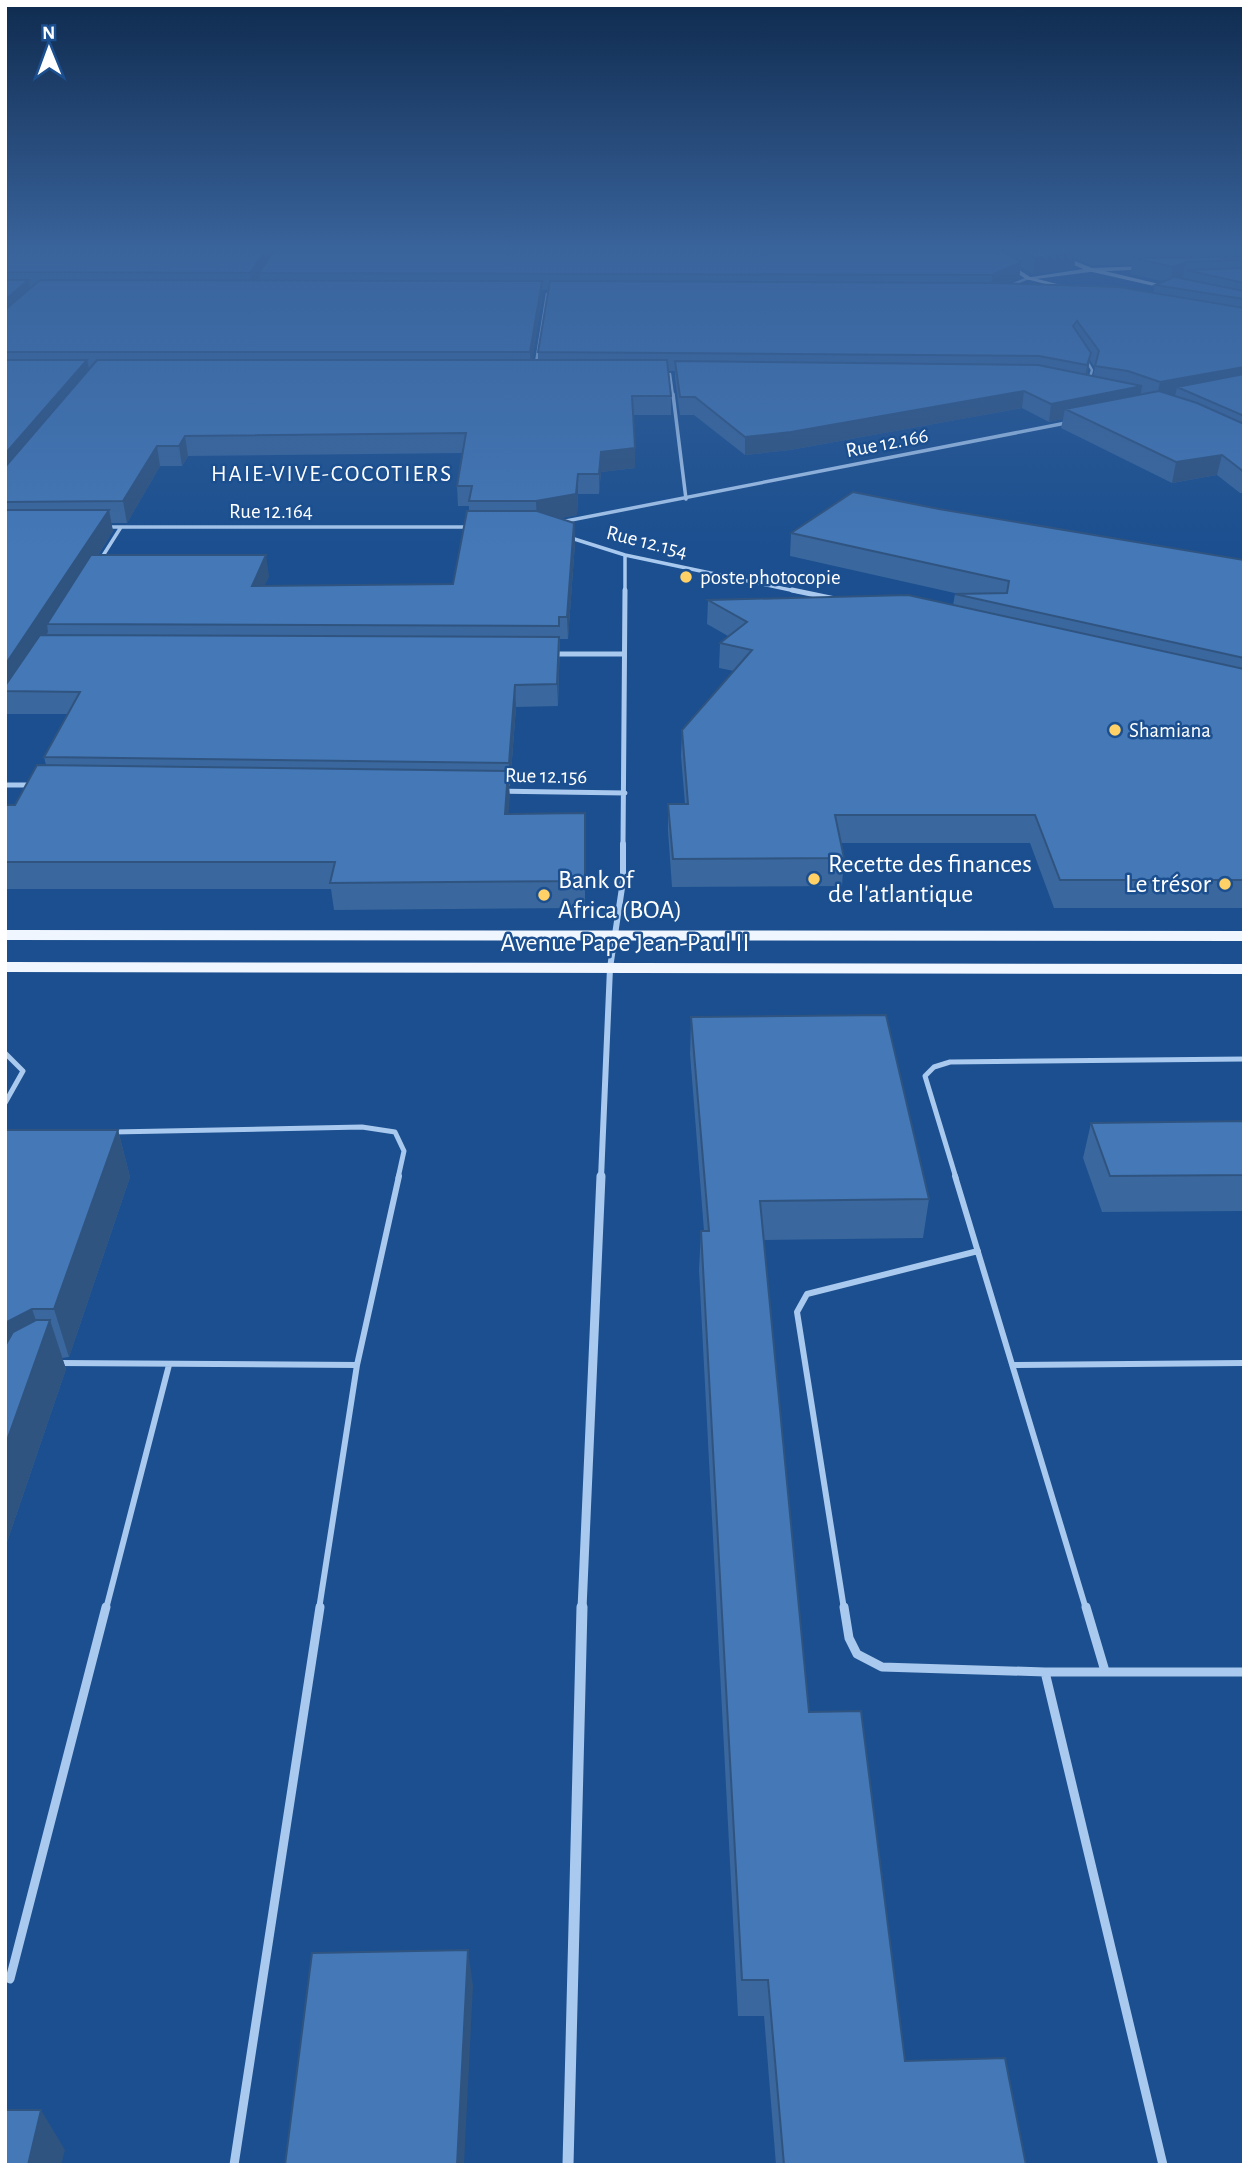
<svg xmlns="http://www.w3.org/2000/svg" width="1249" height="2170" viewBox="0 0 1249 2170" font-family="'Alegreya Sans',sans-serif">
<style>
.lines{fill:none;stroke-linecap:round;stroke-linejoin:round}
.lane-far3{stroke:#a9c9ee;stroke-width:2.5}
.lane-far2{stroke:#a9c9ee;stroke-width:5}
.lane-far1{stroke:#a9c9ee;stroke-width:6}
.lane{stroke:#a9c9ee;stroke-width:9}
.street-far5{stroke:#a9c9ee;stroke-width:2.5}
.street-far4{stroke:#a9c9ee;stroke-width:3.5}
.street-far3{stroke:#a9c9ee;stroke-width:5}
.street-far2{stroke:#a9c9ee;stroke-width:6}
.street-far1{stroke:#a9c9ee;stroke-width:9}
.street{stroke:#a9c9ee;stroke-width:11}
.secondary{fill:#d6e6fa;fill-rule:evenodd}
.primary{fill:#f0f6ff;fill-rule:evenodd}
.wall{fill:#3a679d;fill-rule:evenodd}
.shaded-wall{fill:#305480}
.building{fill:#4478b7;stroke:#305480;stroke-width:2}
.poi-dot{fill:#ffd166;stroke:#1b4f8f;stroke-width:2.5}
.labels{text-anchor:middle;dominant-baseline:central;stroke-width:5;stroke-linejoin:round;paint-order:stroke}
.far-street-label{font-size:21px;fill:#fff;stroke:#1b4f8f}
.far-poi-label{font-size:21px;fill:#fff;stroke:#1b4f8f;text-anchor:start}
.far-neighbourhood-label{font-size:23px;letter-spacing:2px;fill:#fff;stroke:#1b4f8f}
.poi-label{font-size:26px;fill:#fff;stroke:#1b4f8f;text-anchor:start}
.street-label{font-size:26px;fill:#fff;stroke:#1b4f8f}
</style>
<rect width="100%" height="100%" fill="#1b4f8f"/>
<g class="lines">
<path class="lane-far3" d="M1087 361 1092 370 1089 381"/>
<path class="lane-far2" d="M5 1053 23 1071 5 1103
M113 1132 362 1127 395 1132 404 1151 398 1178
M956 1178 925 1076 934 1067 950 1062 1244 1059"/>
<path class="lane-far1" d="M955 1176 1086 1609
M59 1363 357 1365
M1014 1365 1244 1363
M106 1609 169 1365
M319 1609 357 1365 399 1176
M844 1609 797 1312 807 1294 978 1251"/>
<path class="lane" d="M844 1607 849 1638 857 1654 882 1667 1045 1672H1244
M1086 1607 1105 1671
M1045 1672 1163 2165
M10 1979 106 1607
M234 2165 320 1607"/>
<path class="street-far5" d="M1009 286 1028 278
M535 369 547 294
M670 374 673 396"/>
<path class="street-far4" d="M673 394 686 499
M561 522 1071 422
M103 527H473
M568 537 625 555 800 592
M99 562 121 527
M625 592V555"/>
<path class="street-far3" d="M792 590 835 599
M551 654H624
M5 785H33
M500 791 625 793
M623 846 625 590"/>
<path class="street-far2" d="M601 1178 610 968 623 881V844"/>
<path class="street-far1" d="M582 1609 601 1176"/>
<path class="street" d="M568 2165 582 1607"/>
<path class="secondary" d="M1148 266 1150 269 1090 272 1028 280 1025 278 1090 268Z"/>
<path class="primary" d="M973 245H981L1030 277 1084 291 1080 293 1026 279Z
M1026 245H1035L1092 268 1180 289 1176 291 1088 271Z
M5 930 1244 931V941L5 940Z
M5 962 1244 964V974L5 972Z"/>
</g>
<path class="wall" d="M5 245H1244V493H1240L1217 475 1172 483 1061 428 1063 419 1049 422 1022 408 790 450 745 455 694 415H680L675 378V371H668L671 396V415H633L635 468 601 472 599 494H578L577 515 559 518 574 523 575 543 568 639H560L558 706 516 707 510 786H509L508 814 585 813V908L334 910 331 889H5V805H15L46 765 44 757 68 714H7L5 707ZM1075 258 1092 265H1132L1130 274 1162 281 1155 285 1153 293 1007 283 1019 278 1021 266 1033 274 1074 268ZM542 290H549L538 352V360H532L542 298ZM1090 360 1095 368 1093 376 1087 375ZM463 453 457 486 458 506H469V511L453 584 264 586 269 576 98 555 113 531 111 523H127L160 466H182L188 456Z
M939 509 1244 560V908H1054L1030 843H841L844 858 842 886 672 887 668 831V804H685L681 756 682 730 734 671 719 668 720 643 728 636 707 624 708 600 953 605 955 594H959L790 556 791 533Z
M691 1017 929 1199 923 1238 764 1240 809 1712 905 2061 1026 2165H776L764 2016H738L699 1270 701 1231H704L690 1054Z
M1244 1121V1211L1102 1212 1083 1158 1091 1123Z
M5 1130H118L130 1177 69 1357 62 1358 66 1369 5 1548Z"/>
<path class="shaded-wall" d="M269 245H282L259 273 260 277 252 289 250 273Z
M1076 252 1074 268 1033 274 1035 258Z
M1021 262 1019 278 990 291 992 275Z
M1186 262 1183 277 1170 283 1173 267Z
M28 280 32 296 5 321V300Z
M542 281V298L531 370 530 352Z
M1091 353 1088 371 1084 383 1087 365Z
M87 360 91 378 5 480V454Z
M1244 367V382L1177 387 1175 397 1156 400 1160 382Z
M1142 386 1139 404 1065 409 1063 419 1049 422 1051 404Z
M1024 391 1022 408 790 450 745 455V437Z
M185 436 188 456 182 466 179 446Z
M157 446 160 466 127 523 123 501Z
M635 448V468L601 472 599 494V474L601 452Z
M1222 455 1217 475 1172 483 1176 462Z
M578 474V494L577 515 537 523 536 501Z
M109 510 113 531 54 624H47L48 632 10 691H5V665Z
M574 523 575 543 568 639 567 617Z
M266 555 269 576 255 608 252 586Z
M559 637V659L558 706 557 684Z
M515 685 516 707 510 786 509 763Z
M508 771 510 797 506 840 505 814Z
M118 1130 130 1177 69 1357 54 1309Z
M32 1309 43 1341 50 1320 66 1369 5 1548V1323Z
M468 1950 473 1986 464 2165H457Z
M41 2110 65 2150 61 2165H28Z"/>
<path class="building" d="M5 245H269L250 273 5 272Z
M278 245H994L1021 262 992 275 259 273Z
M1013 245H1059L1076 252 1035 258Z
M1083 245H1244V248L1095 250Z
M1244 257V260L1186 262 1173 267 1133 258Z
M1244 268V283L1186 270Z
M1174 277 1244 291V299L1155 285Z
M5 280H28L5 300Z
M40 280 542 281 530 352H5V310Z
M550 281 991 283 1118 287 1244 308V367L1160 382 1128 371 1095 366 1099 351 1077 321 1073 326 1091 353 1087 365 1039 356 538 352Z
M5 360H87L5 454Z
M97 360H667L671 396H632L635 448 601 452 599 474H578L576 494 536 501H469L472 486H457L466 433 185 436 179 446H157L123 501 5 502V467Z
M675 361 1038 365 1142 386 1051 404 1024 391 791 432 745 437 695 397H680Z
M1244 374V416L1177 387Z
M1159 391 1197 403 1244 424V472L1222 455 1176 462 1065 409Z
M853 492 939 509 1244 560V658L955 594 1007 593 1009 581 791 533Z
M5 510H109L5 665Z
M467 511H537L574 523 567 617H559V626L47 624 91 555H266L252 586 453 584Z
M908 595 1244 669V880H1060L1035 815H835L844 858 673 859 668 804H688L682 730 752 650 720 643 747 622 708 600Z
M40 635 559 637 557 684 515 685 509 763 44 757 80 692 5 691V686Z
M37 765 508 771 505 814 585 813V881L330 883 335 862H5V805H15Z
M886 1015 929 1199 760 1201 809 1712 861 1711 905 2061 1005 2058 1026 2165H784L768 1980H742L701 1231H709L691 1017Z
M1244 1121V1175L1110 1176 1091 1123Z
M5 1130H118L54 1309H32L5 1323Z
M36 1320H50L5 1446V1346L13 1332Z
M468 1950 457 2165H285L312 1953Z
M5 2110H41L28 2165H5Z"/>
<linearGradient id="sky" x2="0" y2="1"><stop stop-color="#0f2b4f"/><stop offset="0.45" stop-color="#39639b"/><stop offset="1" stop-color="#39639b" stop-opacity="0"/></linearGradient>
<rect width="1249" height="549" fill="url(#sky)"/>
<g class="poi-dot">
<circle cx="686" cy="577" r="7"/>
<circle cx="1115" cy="730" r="7"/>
<circle cx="814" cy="879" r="7"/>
<circle cx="1225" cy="884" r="7"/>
<circle cx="544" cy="895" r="7"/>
</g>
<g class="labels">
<g class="far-street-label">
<text transform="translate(887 443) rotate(-11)">Rue 12.166</text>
<text x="271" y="511">Rue 12.164</text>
<text transform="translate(647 542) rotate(14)">Rue 12.154</text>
<text transform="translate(546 776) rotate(1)">Rue 12.156</text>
</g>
<g class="far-poi-label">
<text x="700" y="577">poste photocopie</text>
<text x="1129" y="730">Shamiana</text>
</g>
<g class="far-neighbourhood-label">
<text x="332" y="474">HAIE-VIVE-COCOTIERS</text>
</g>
<g class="poi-label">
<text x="828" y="864">Recette des finances<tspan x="828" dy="30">de l'atlantique</tspan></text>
<text x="558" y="880">Bank of<tspan x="558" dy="30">Africa (BOA)</tspan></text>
<text x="1211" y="884" text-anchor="end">Le trésor</text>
</g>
<g class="street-label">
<text x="625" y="943">Avenue Pape Jean-Paul II</text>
</g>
</g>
<rect width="1249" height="2170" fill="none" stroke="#ffffff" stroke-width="14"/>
<g transform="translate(49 49) rotate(359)" stroke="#1b4f8f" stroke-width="5" paint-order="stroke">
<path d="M0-5L12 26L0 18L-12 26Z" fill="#ffffff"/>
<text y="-10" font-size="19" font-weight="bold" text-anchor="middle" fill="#ffffff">N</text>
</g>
</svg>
